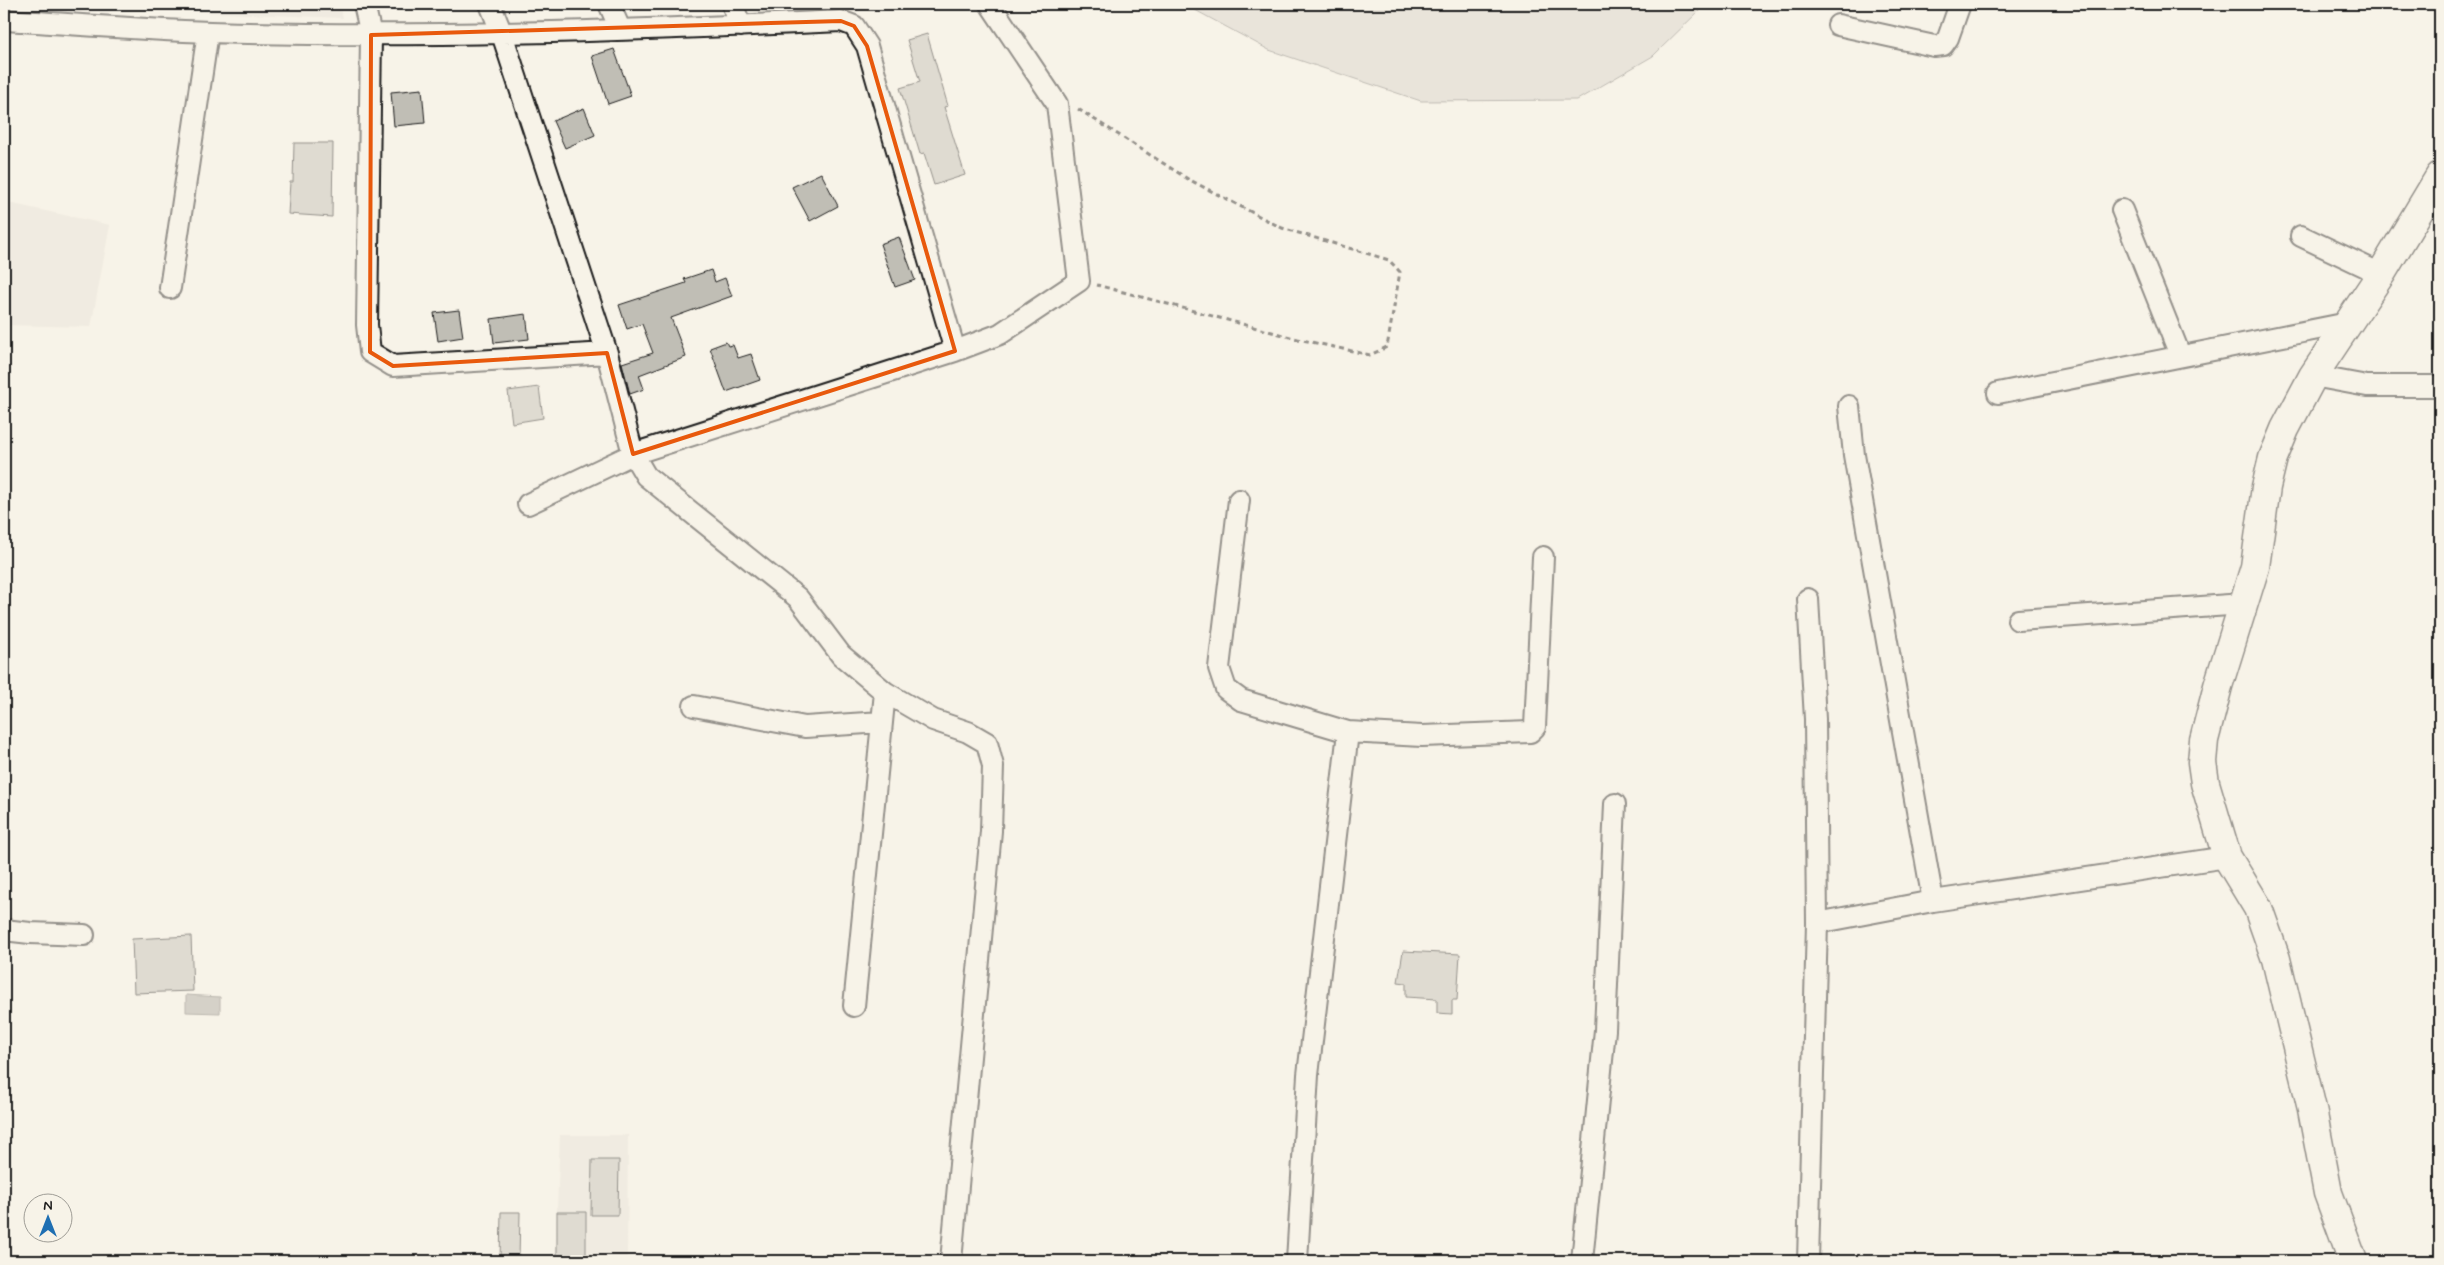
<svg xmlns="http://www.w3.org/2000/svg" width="2444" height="1265" viewBox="0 0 2444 1265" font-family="Mynerve,sans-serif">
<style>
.built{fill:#e6e3d9}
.green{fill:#d7d3cb;stroke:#7a7874}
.water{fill:#aca9a2;stroke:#72716c}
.building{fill:#c0beb5;stroke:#1c1c1c}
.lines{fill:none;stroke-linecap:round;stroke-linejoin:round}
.street-casing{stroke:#1c1c1c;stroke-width:24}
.secondary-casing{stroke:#1c1c1c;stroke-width:31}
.path{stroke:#1c1c1c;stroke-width:3;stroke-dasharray:5 4;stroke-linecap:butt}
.street{stroke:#f7f3e8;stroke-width:20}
.secondary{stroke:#f7f3e8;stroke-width:28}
.marked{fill:none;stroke:#e8590c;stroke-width:4;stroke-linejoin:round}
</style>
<rect width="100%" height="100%" fill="#f7f3e8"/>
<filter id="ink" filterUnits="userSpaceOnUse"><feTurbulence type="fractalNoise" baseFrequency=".02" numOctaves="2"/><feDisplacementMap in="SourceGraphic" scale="10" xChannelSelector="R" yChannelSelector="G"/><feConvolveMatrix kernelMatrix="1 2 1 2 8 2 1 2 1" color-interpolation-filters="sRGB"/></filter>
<g filter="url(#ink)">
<path class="built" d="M10 4H338L343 18Z
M4 202 110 225 91 327 4 325Z
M560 1135H628L627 1261H555Z"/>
<path class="green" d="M1184 4H1706L1653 56 1577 100 1421 101 1269 50Z"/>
<path class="water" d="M186 995 220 997V1013L186 1012Z"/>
<path class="building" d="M927 34 948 106 944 107 965 175 934 185 924 153 920 154 900 88 920 82 907 40Z
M614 49 631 96 608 104 592 56Z
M422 89 425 123 394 126 391 92Z
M584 108 595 135 565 148 553 121Z
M294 143H333L332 217 288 214 290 182H293Z
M821 173 838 206 810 221 792 187Z
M899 237 915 280 895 287 880 244Z
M711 270 715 282 725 278 732 296 671 318 686 357 639 375 644 389 630 394 622 363 653 353 642 324 627 329 619 305 686 283 684 279Z
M459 310 463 337 438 341 434 313Z
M526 314 529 339 494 343 491 319Z
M726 342 728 346 733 345 738 358 751 354 760 380 726 392 710 348Z
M539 387 543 418 512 423 508 391Z
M191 936 193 991 134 993 132 939Z
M1403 951 1460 954 1457 1000H1452V1014L1437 1013V999L1406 997V983L1398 982Z
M592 1160H619L618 1215H591Z
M501 1212H520L519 1261H500Z
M557 1212H586V1261H557Z"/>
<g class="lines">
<defs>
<path id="street" d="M364 4 371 35 367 325 370 352 393 366 607 353
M490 4 502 34 607 353 633 454 646 476 798 598 841 655 885 692 933 720 968 732 987 743 993 766 991 831 951 1261
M609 4 620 29
M732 4 741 26
M4 20C72 24 141 30 210 32 420 38 630 31 841 21L854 26 867 46 955 351
M1838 25 1934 46 1943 45 1948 38 1960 4
M2122 210 2180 355
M2301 236 2381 274
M170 288 208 32
M2313 376 2367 386H2440
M1998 393 2348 323
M1849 406 1854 455 1933 901
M1239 500 1219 668 1226 689 1241 700 1348 732 1422 736 1530 732 1535 727 1543 557
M528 504 633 454 955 351 1000 334 1079 281 1057 104 990 4
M2018 620 2243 604
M694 706 805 727 882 722
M1817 923 1933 901 2227 857
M4 930 30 933 84 935
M854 1006 885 692
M1297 1261 1308 1075 1348 732
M1582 1261 1605 1030 1615 804
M1808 1261 1817 923 1815 719 1808 599"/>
<path id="secondary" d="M2353 1261 2328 1193 2312 1109 2276 959 2258 908 2227 857 2205 783 2202 762 2204 740 2218 686 2255 567 2266 487 2273 458 2285 429 2313 376 2381 274 2440 176"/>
</defs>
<use href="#street" class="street-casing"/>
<use href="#secondary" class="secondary-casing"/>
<path class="path" d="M1078 109 1188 179 1282 228 1389 260 1400 272 1387 347 1370 355 1298 339 1097 285"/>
<use href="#street" class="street"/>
<use href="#secondary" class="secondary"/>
</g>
</g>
<path d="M0 0H2444V1265H0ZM841 21 854 26 867 46 955 351 633 454 607 353 393 366 370 352 371 35Z" fill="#f7f3e8" fill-opacity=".55" fill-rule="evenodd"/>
<path class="marked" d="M841 21 854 26 867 46 955 351 633 454 607 353 393 366 370 352 371 35Z"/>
<rect width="2444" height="1265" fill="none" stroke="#f7f3e8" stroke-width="20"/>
<rect x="10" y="10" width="2424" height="1245" fill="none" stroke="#1c1c1c" stroke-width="2" filter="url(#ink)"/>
<g transform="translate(48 1218)"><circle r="24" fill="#f7f3e8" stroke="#9f9d96"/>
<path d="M0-4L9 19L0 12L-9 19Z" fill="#1f6fb2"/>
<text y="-8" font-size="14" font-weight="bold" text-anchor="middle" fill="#1c1c1c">N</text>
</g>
</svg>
